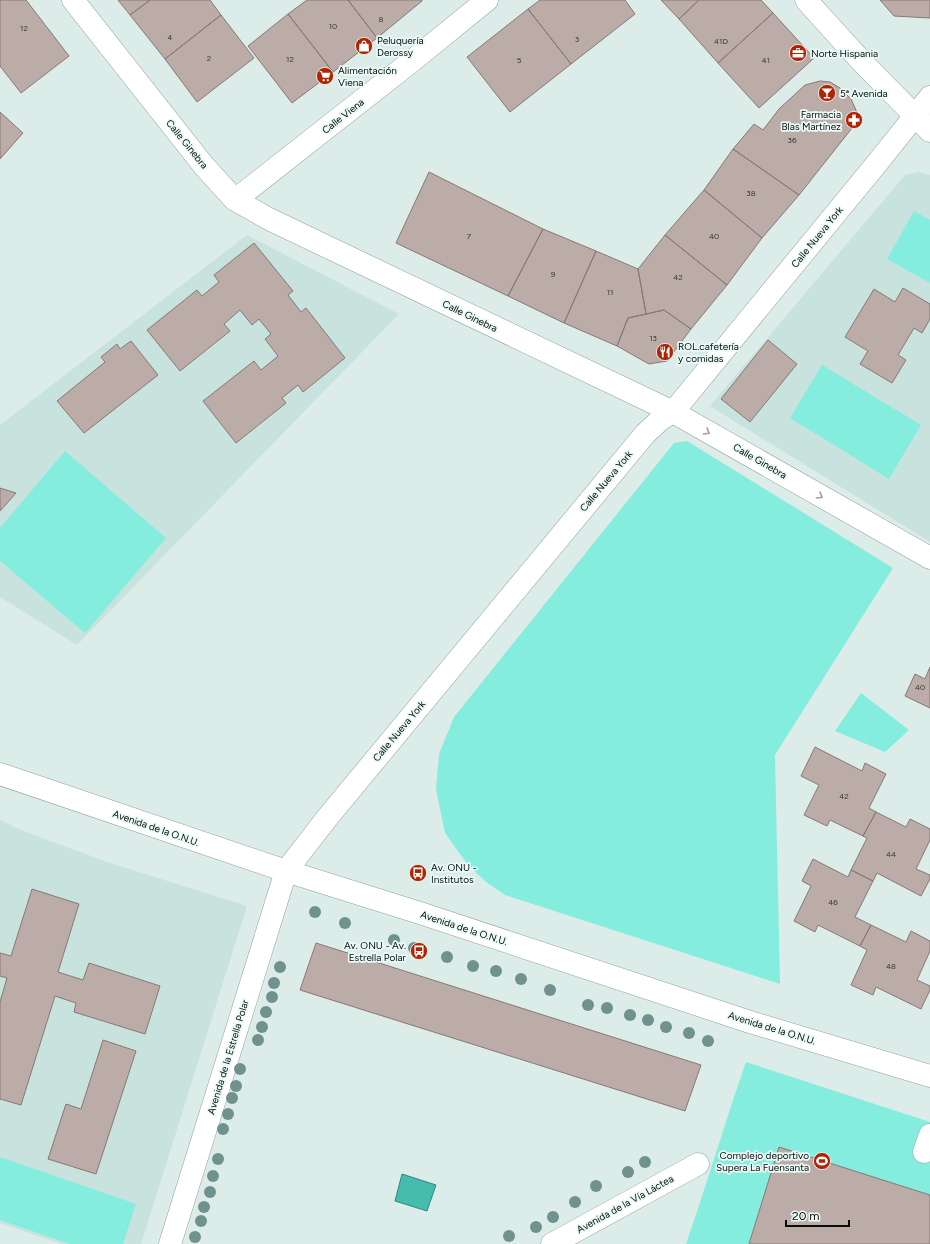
<svg xmlns="http://www.w3.org/2000/svg" width="930" height="1244" viewBox="0 0 930 1244" font-family="Figtree,sans-serif">
<style>
.built{fill:#c8e2de}
.green{fill:#85edde}
.water{fill:#45bcad;stroke:#33887d}
.building{fill:#bbaca8;stroke:#877875}
.lines{fill:none;stroke-linecap:round;stroke-linejoin:round}
.minor-casing{stroke:#91a19e;stroke-width:23}
.minor{stroke:#fff;stroke-width:22}
.tree{fill:#6f928e}
.oneway{stroke:#9c9e9e}
.labels{text-anchor:middle;dominant-baseline:central;stroke-width:3.5;stroke-linejoin:round;paint-order:stroke}
.number-label{font-size:8px;fill:#353533}
.poi-label{font-size:10px;fill:#080d0c;stroke:#e9faf7;text-anchor:start}
.street-label{font-size:10px;fill:#080d0c;stroke:#e9faf7}
</style>
<rect width="100%" height="100%" fill="#dcece9"/>
<path class="built" d="M919 172 930 175V542L710 406 905 175Z
M247 235 399 314 77 645 0 597V425Z
M0 820 21 830 107 862 247 906 141 1244H61L0 1223Z"/>
<path class="green" d="M914 211 930 220V283L887 259Z
M822 365 921 425 889 479 790 418Z
M687 441 893 568 775 755 780 984 505 895 486 882 468 865 445 833 436 789 439 754 454 717 674 443Z
M65 451 166 538 85 633 0 561V528Z
M861 693 909 730 885 752 835 731Z
M746 1062 930 1122V1244H686C707 1184 725 1122 746 1062Z
M0 1157 136 1204 123 1244H70L0 1220Z"/>
<path class="water" d="M402 1174 436 1185 427 1211 395 1201Z"/>
<path class="building" d="M0 0H26L69 56 21 93 0 66Z
M118 0H150L130 15Z
M150 0H210L221 15 165 59 130 15Z
M307 0H348L377 38 333 72 288 14Z
M348 0H422V1L377 38Z
M540 0H625L635 14 571 64 528 9Z
M661 0H699L679 19Z
M699 0H761L773 13 718 63 679 19Z
M880 0H930V18L894 16Z
M528 9 571 64 510 112 467 57Z
M773 13 814 58 759 108 718 63Z
M288 14 333 72 292 103 248 46Z
M221 15 254 58 197 102 165 59Z
M820 81 830 82 840 88 851 99 856 110 857 117 856 123 799 195 733 149 754 124 763 130 779 109 805 85Z
M0 112 23 133 0 159Z
M733 149 799 195 762 238 704 190Z
M429 172 543 229 508 296 396 243Z
M704 190 762 238 727 285 665 235Z
M543 229 596 251 564 323 508 296Z
M665 235 727 285 691 329 664 310 646 314 638 269Z
M254 243 293 291 288 295 301 312 306 308 345 358 303 392 298 385 282 398 286 403 236 443 203 401 254 361 261 370 278 356 265 339 271 334 259 319 252 325 240 310 224 324 230 331 180 371 147 330 197 290 202 296 219 282 214 275Z
M596 251 638 269 646 314 628 318 617 346 564 323Z
M903 288 930 304V319L922 333 914 328 898 355 906 360 892 383 860 364 868 351 845 337 874 289 895 302Z
M664 310 691 329 667 361 649 364 617 346 628 318Z
M768 340 797 364 750 422 721 399Z
M131 341 158 375 84 433 57 401 105 362 101 357 117 344 120 349Z
M0 488 16 493 0 511Z
M930 667V708L905 696 915 674 925 679Z
M815 747 862 771 865 763 886 774 869 808 876 812 863 836 830 820 827 826 804 815 819 785 801 776Z
M876 812 906 827 910 819 930 829V840L916 869 930 875V879L921 896 877 873 873 881 851 870 867 838 863 836Z
M813 859 848 877 851 870 873 881 855 917 871 925 860 946 818 925 815 932 794 921 811 886 802 881Z
M32 889 79 904 58 972 83 980 89 963 160 986 145 1034 74 1012 76 1003 55 996 21 1105 0 1099V1002L7 978 0 976V953L11 956Z
M871 925 906 942 911 931 930 941V951L917 980 930 986V990L921 1009 876 987 873 995 851 985 867 950 860 946Z
M316 943 701 1065 685 1111 300 990Z
M103 1040 136 1051 96 1174 48 1159 66 1104 81 1109Z
M779 1147 930 1195V1244H749Z"/>
<g class="lines">
<defs>
<path id="minor" d="M73 0 204 166 235 200 271 220 673 412 930 558
M806 0 864 64 930 131
M235 200 412 61 487 0
M0 774 286 871 420 913 750 1022 930 1076
M924 1152 930 1135
M170 1244 286 871 327 818 645 434 660 420 673 412 878 162 930 97
M552 1244 698 1164"/>
</defs>
<use href="#minor" class="minor-casing"/>
<use href="#minor" class="minor"/>
</g>
<g class="tree">
<circle cx="315" cy="912" r="6"/>
<circle cx="345" cy="923" r="6"/>
<circle cx="394" cy="940" r="6"/>
<circle cx="414" cy="948" r="6"/>
<circle cx="447" cy="957" r="6"/>
<circle cx="473" cy="966" r="6"/>
<circle cx="280" cy="967" r="6"/>
<circle cx="496" cy="971" r="6"/>
<circle cx="521" cy="979" r="6"/>
<circle cx="274" cy="983" r="6"/>
<circle cx="550" cy="990" r="6"/>
<circle cx="272" cy="997" r="6"/>
<circle cx="588" cy="1005" r="6"/>
<circle cx="607" cy="1008" r="6"/>
<circle cx="266" cy="1012" r="6"/>
<circle cx="630" cy="1015" r="6"/>
<circle cx="648" cy="1020" r="6"/>
<circle cx="262" cy="1027" r="6"/>
<circle cx="666" cy="1027" r="6"/>
<circle cx="689" cy="1033" r="6"/>
<circle cx="258" cy="1040" r="6"/>
<circle cx="708" cy="1041" r="6"/>
<circle cx="240" cy="1069" r="6"/>
<circle cx="236" cy="1086" r="6"/>
<circle cx="232" cy="1098" r="6"/>
<circle cx="228" cy="1114" r="6"/>
<circle cx="223" cy="1129" r="6"/>
<circle cx="218" cy="1159" r="6"/>
<circle cx="645" cy="1162" r="6"/>
<circle cx="628" cy="1172" r="6"/>
<circle cx="213" cy="1176" r="6"/>
<circle cx="596" cy="1186" r="6"/>
<circle cx="210" cy="1192" r="6"/>
<circle cx="575" cy="1202" r="6"/>
<circle cx="204" cy="1207" r="6"/>
<circle cx="553" cy="1217" r="6"/>
<circle cx="201" cy="1221" r="6"/>
<circle cx="536" cy="1227" r="6"/>
<circle cx="509" cy="1236" r="6"/>
<circle cx="195" cy="1237" r="6"/>
</g>
<defs><path id="oneway-chevron" d="M-2-3.5L2.5 0L-2 3.5" fill="none" stroke-width="1.6" stroke-linecap="round" stroke-linejoin="round"/></defs>
<g class="oneway">
<use href="#oneway-chevron" transform="translate(707 432) rotate(30)"/>
<use href="#oneway-chevron" transform="translate(820 496) rotate(30)"/>
</g>
<defs>
<symbol id="shop-disc" viewBox="-11 -11 22 22"><circle r="9.5" fill="#b02303" stroke="#e9faf7"/><path d="M-5-2.5h2.3a2.7 3.5 0 0 1 5.4 0H5L5.5 6h-11ZM-1.5-2.5h3a1.5 2.3 0 0 0-3 0Z" fill="#fff"/></symbol>
<symbol id="office-disc" viewBox="-11 -11 22 22"><circle r="9.5" fill="#b02303" stroke="#e9faf7"/><path d="M-6-3h4V-5.5h4V-3h4V5H-6ZM-1-4.5V-3h2v-1.5ZM-6 0V1H6V0Z" fill="#fff"/></symbol>
<symbol id="supermarket-disc" viewBox="-11 -11 22 22"><circle r="9.5" fill="#b02303" stroke="#e9faf7"/><path d="M-6-5.5h2.5l.6 2H6L4.5 2H-2.5L-4.4-4H-6ZM-1.5 3.2a1.3 1.3 0 1 0 .1 0ZM3 3.2a1.3 1.3 0 1 0 .1 0Z" fill="#fff"/></symbol>
<symbol id="bar-disc" viewBox="-11 -11 22 22"><circle r="9.5" fill="#b02303" stroke="#e9faf7"/><path d="M-6-5H6L.8 .8V4.5H3.5V6h-7V4.5H-.8V.8Z" fill="#fff"/></symbol>
<symbol id="pharmacy-disc" viewBox="-11 -11 22 22"><circle r="9.5" fill="#b02303" stroke="#e9faf7"/><path d="M-2-6h4v4h4v4h-4v4h-4v-4h-4v-4h4Z" fill="#fff"/></symbol>
<symbol id="restaurant-disc" viewBox="-11 -11 22 22"><circle r="9.5" fill="#b02303" stroke="#e9faf7"/><path d="M-5-6h1v4h1v-4h1v4h1v-4h1v5L-1.5 .5V6h-2V.5L-5-1ZM5-6V6H3V1.5H1.5Q1.5-4 5-6Z" fill="#fff"/></symbol>
<symbol id="bus-disc" viewBox="-11 -11 22 22"><circle r="9.5" fill="#b02303" stroke="#e9faf7"/><path d="M-5-6H5V4H4V6H2V4H-2V6H-4V4H-5ZM-3.5-4V0h7V-4ZM-3.5 1.2v1.5H-2V1.2ZM2 1.2v1.5H3.5V1.2Z" fill="#fff"/></symbol>
<symbol id="stadium-disc" viewBox="-11 -11 22 22"><circle r="9.5" fill="#b02303" stroke="#e9faf7"/><path d="M0-5a6.5 5 0 1 0 0 10a6.5 5 0 1 0 0-10ZM-3.5-1.8h7v3.6h-7Z" fill="#fff"/></symbol>
</defs>
<g fill-rule="evenodd">
<use href="#shop-disc" x="354" y="36" width="20" height="20"/>
<use href="#office-disc" x="788" y="43" width="20" height="20"/>
<use href="#supermarket-disc" x="315" y="66" width="20" height="20"/>
<use href="#bar-disc" x="817" y="83" width="20" height="20"/>
<use href="#pharmacy-disc" x="844" y="110" width="20" height="20"/>
<use href="#restaurant-disc" x="655" y="342" width="20" height="20"/>
<use href="#bus-disc" x="408" y="863" width="20" height="20"/>
<use href="#bus-disc" x="409" y="941" width="20" height="20"/>
<use href="#stadium-disc" x="812" y="1151" width="20" height="20"/>
</g>
<g class="labels">
<g class="number-label">
<text x="381" y="19">8</text>
<text x="333" y="26">10</text>
<text x="24" y="28">12</text>
<text x="170" y="37">4</text>
<text x="577" y="39">3</text>
<text x="721" y="41">41D</text>
<text x="209" y="58">2</text>
<text x="290" y="59">12</text>
<text x="519" y="60">5</text>
<text x="766" y="60">41</text>
<text x="792" y="140">36</text>
<text x="751" y="193">38</text>
<text x="469" y="236">7</text>
<text x="714" y="236">40</text>
<text x="553" y="274">9</text>
<text x="678" y="277">42</text>
<text x="610" y="292">11</text>
<text x="653" y="338">13</text>
<text x="920" y="687">40</text>
<text x="844" y="796">42</text>
<text x="891" y="854">44</text>
<text x="833" y="902">46</text>
<text x="891" y="966">48</text>
</g>
<g class="poi-label">
<text x="377" y="40">Peluquería<tspan x="377" dy="12">Derossy</tspan></text>
<text x="811" y="53">Norte Hispania</text>
<text x="338" y="70">Alimentación<tspan x="338" dy="12">Viena</tspan></text>
<text x="840" y="93">5ª Avenida</text>
<text x="841" y="114" text-anchor="end">Farmacia<tspan x="841" dy="12">Blas Martínez</tspan></text>
<text x="678" y="346">ROL.cafetería<tspan x="678" dy="12">y comidas</tspan></text>
<text x="431" y="867">Av. ONU -<tspan x="431" dy="12">Institutos</tspan></text>
<text x="406" y="945" text-anchor="end">Av. ONU - Av.<tspan x="406" dy="12">Estrella Polar</tspan></text>
<text x="809" y="1155" text-anchor="end">Complejo deportivo<tspan x="809" dy="12">Supera La Fuensanta</tspan></text>
</g>
<g class="street-label">
<text transform="translate(343 116) rotate(-38)">Calle Viena</text>
<text transform="translate(187 144) rotate(51)">Calle Ginebra</text>
<text transform="translate(817 237) rotate(-51)">Calle Nueva York</text>
<text transform="translate(470 316) rotate(26)">Calle Ginebra</text>
<text transform="translate(760 461) rotate(30)">Calle Ginebra</text>
<text transform="translate(606 481) rotate(-50)">Calle Nueva York</text>
<text transform="translate(399 731) rotate(-50)">Calle Nueva York</text>
<text transform="translate(156 828) rotate(19)">Avenida de la O.N.U.</text>
<text transform="translate(464 928) rotate(18)">Avenida de la O.N.U.</text>
<text transform="translate(772 1028) rotate(17)">Avenida de la O.N.U.</text>
<text transform="translate(228 1057) rotate(-73)">Avenida de la Estrella Polar</text>
<text transform="translate(625 1204) rotate(-29)">Avenida de la Vía Láctea</text>
</g>
</g>
<path d="M786 1220v6h63v-6" fill="none" stroke="#080d0c" stroke-width="2"/>
<text x="792" y="1220" font-size="12" fill="#080d0c" stroke="#e9faf7" stroke-width="3" paint-order="stroke">20 m</text>
</svg>
